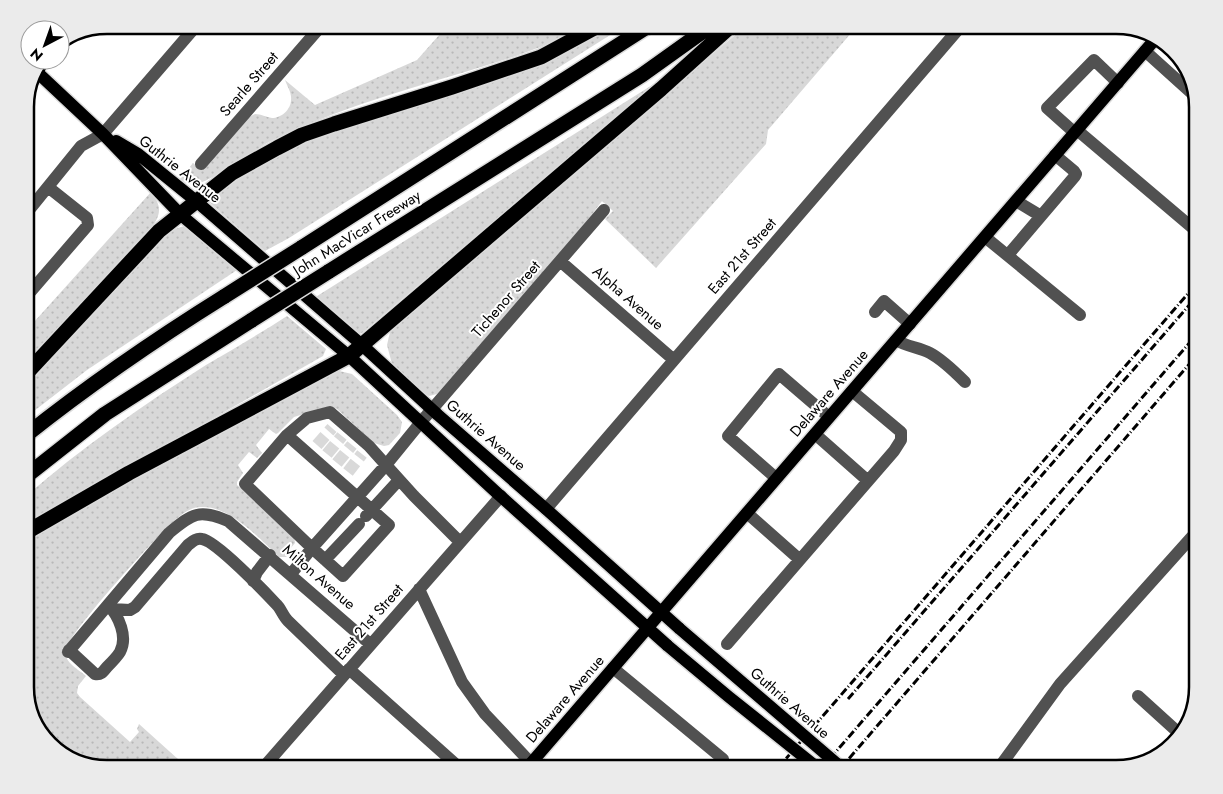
<svg xmlns="http://www.w3.org/2000/svg" width="1223" height="794" viewBox="0 0 1223 794" font-family="Jost,sans-serif">
<style>
.grass{fill:url(#grass-dots)}
.lines{fill:none;stroke-linecap:round;stroke-linejoin:round}
.minor-tunnel{stroke:#d9d9d9;stroke-width:12;stroke-dasharray:12 6;stroke-linecap:butt}
.major-casing{stroke:#dbdbdb;stroke-width:15}
.highway-casing{stroke:#dbdbdb;stroke-width:18}
.minor{stroke:#515151;stroke-width:12}
.major{stroke:#000;stroke-width:12}
.highway{stroke:#000;stroke-width:15}
.rail{stroke:#000;stroke-width:3;stroke-dasharray:8 2.5 1 2.5;stroke-linecap:butt}
.major-bridge-casing{stroke:#dbdbdb;stroke-width:15;stroke-linecap:butt}
.highway-bridge-casing{stroke:#dbdbdb;stroke-width:18;stroke-linecap:butt}
.major-bridge{stroke:#000;stroke-width:12}
.highway-bridge{stroke:#000;stroke-width:15}
.labels{text-anchor:middle;dominant-baseline:central;stroke-width:4;stroke-linejoin:round;paint-order:stroke}
.street-label{font-size:15px;fill:#000;stroke:#fff}
.rim{fill:none;stroke:#000;stroke-width:2.5}
</style>
<defs>
<pattern id="grass-dots" width="8" height="8" patternUnits="userSpaceOnUse" patternTransform="scale(1.25)"><rect width="8" height="8" fill="#d8d8d8"/><path d="M2 2h.1M6 6h.1" fill="none" stroke="#b8b8b8" stroke-width="1.8" stroke-linecap="round"/></pattern>
</defs>
<rect width="100%" height="100%" fill="#fff"/>
<path class="grass" d="M448 25H530L539 32 545 25H585L543 46 516 56C433 83 347 103 269 142 252 151 207 187 190 184 187 184 182 181 180 179L193 163 201 170 247 118 255 114C261 114 266 117 272 118 281 118 291 110 291 100 292 93 287 86 285 80L315 105 417 60Z
M616 25H626L289 238 265 251 209 202 216 194 261 164 296 145 333 131 549 59 573 49Z
M747 25H858L768 130 766 144 656 268 605 219 613 211 602 201 578 233 437 394 429 396 421 393 392 364 387 345 391 328 499 234Z
M657 82V83L362 333 356 335 314 298Z
M151 192C162 206 161 214 152 227L25 363V332Z
M187 226 237 270 87 370 25 418V383L151 247C162 238 172 227 187 226Z
M287 316 326 349 323 356 25 525V497C81 448 143 405 206 365 233 349 261 333 287 316Z
M335 370 352 374 397 415 402 422 400 433 389 445 384 446 374 443 337 409 330 406 294 417 278 433 276 434 269 429 256 445 262 453 257 458 249 452 238 465 243 473 237 482V485L294 535 295 543 285 555 287 557H279C260 539 229 505 201 507 193 507 186 511 180 516 163 528 66 636 65 651 64 662 79 670 86 676L78 686 77 693 80 697 130 742 139 732 137 729 139 724 189 769H106L61 755 36 728 25 693V541L177 454Z"/>
<g class="lines">
<path class="minor-tunnel" d="M317 445 332 428
M327 454 342 436
M337 463 352 445
M348 472 362 454"/>
<defs>
<path id="major" d="M38 73 103 134 181 215 349 356 497 493 668 646
M116 141 138 154 196 201 362 345 438 415 546 509 680 629
M526 769 1157 37"/>
<path id="highway" d="M301 248 650 25
M328 272 642 75 712 25
M25 375 159 231 232 173 277 148 302 135 334 124 452 87 541 57 600 25
M25 436C89 385 156 339 225 296
M25 477 105 414 252 320
M25 533 129 473 349 356 661 89 732 25"/>
</defs>
<use href="#major" class="major-casing"/>
<use href="#highway" class="highway-casing"/>
<path class="minor" d="M1145 51 1196 97
M1077 130 1195 230
M1075 133 1047 108 1094 60 1118 83
M201 164 322 25
M1016 201 1041 216
M25 215 81 146 103 134 197 25
M985 237 1080 315
M1008 255 1075 176 1076 174 1074 171 1055 155
M560 261 674 360
M25 298 88 225 87 218 48 187
M875 312 884 301 910 324
M896 340C907 347 919 347 930 353 943 360 955 372 965 382
M330 412 369 446 386 465 312 548 245 484 287 435 307 418Z
M815 434 867 480
M287 435 389 525 343 576 312 548 291 574
M776 478 728 436 779 374 829 417
M546 509 962 25
M747 513 799 559
M366 516 399 480
M460 542 414 496 386 465 421 422 604 210
M325 560 359 524
M253 581 257 572 270 555
M419 589 462 682 485 714 531 763
M112 609 130 610 135 607 188 545C193 541 196 538 202 539 216 541 265 592 277 605 281 609 283 616 288 621L344 675
M727 644 894 451 901 440V432L852 391
M69 650 95 674C101 675 103 672 107 667 112 662 117 657 120 652 128 637 119 616 108 605
M68 652 169 533C193 513 199 509 228 521L370 644
M613 668 723 759
M349 669 461 769
M1138 696 1181 735
M262 769 501 496
M998 769 1060 684 1198 530"/>
<use href="#major" class="major"/>
<use href="#highway" class="highway"/>
<path class="rail" d="M848 699 1198 295
M777 769 1198 282
M787 769 800 754
M821 769 1198 333
M840 769 1198 354"/>
<defs>
<path id="major-bridge" d="M680 629 843 769
M668 646 729 697 819 769"/>
<path id="highway-bridge" d="M225 296 301 248
M252 320 328 272"/>
</defs>
<use href="#major-bridge" class="major-bridge-casing"/>
<use href="#highway-bridge" class="highway-bridge-casing"/>
<use href="#major-bridge" class="major-bridge"/>
<use href="#highway-bridge" class="highway-bridge"/>
</g>
<g class="labels">
<g class="street-label">
<text transform="translate(249 84) rotate(-49)">Searle Street</text>
<text transform="translate(180 169) rotate(38)">Guthrie Avenue</text>
<text transform="translate(357 233) rotate(-32)">John MacVicar Freeway</text>
<text transform="translate(742 256) rotate(-49)">East 21st Street</text>
<text transform="translate(628 298) rotate(41)">Alpha Avenue</text>
<text transform="translate(506 299) rotate(-49)">Tichenor Street</text>
<text transform="translate(829 393) rotate(-49)">Delaware Avenue</text>
<text transform="translate(486 435) rotate(41)">Guthrie Avenue</text>
<text transform="translate(319 577) rotate(41)">Milton Avenue</text>
<text transform="translate(369 622) rotate(-49)">East 21st Street</text>
<text transform="translate(565 699) rotate(-49)">Delaware Avenue</text>
<text transform="translate(790 703) rotate(41)">Guthrie Avenue</text>
</g>
</g>
<path d="M0 0H1223V794H0ZM107 34H1116A73 73 0 0 1 1189 107V687A73 73 0 0 1 1116 760H107A73 73 0 0 1 34 687V107A73 73 0 0 1 107 34Z" fill="#ebebeb" fill-rule="evenodd"/>
<path class="rim" d="M107 34H1116A73 73 0 0 1 1189 107V687A73 73 0 0 1 1116 760H107A73 73 0 0 1 34 687V107A73 73 0 0 1 107 34Z"/>
<g transform="translate(45 45) rotate(221)"><circle r="24" fill="#ffffff" stroke="#999999"/>
<path d="M0-4L9 19L0 12L-9 19Z" fill="#000000"/>
<text y="-8" font-size="14" font-weight="bold" text-anchor="middle" fill="#000000">N</text>
</g>
</svg>
